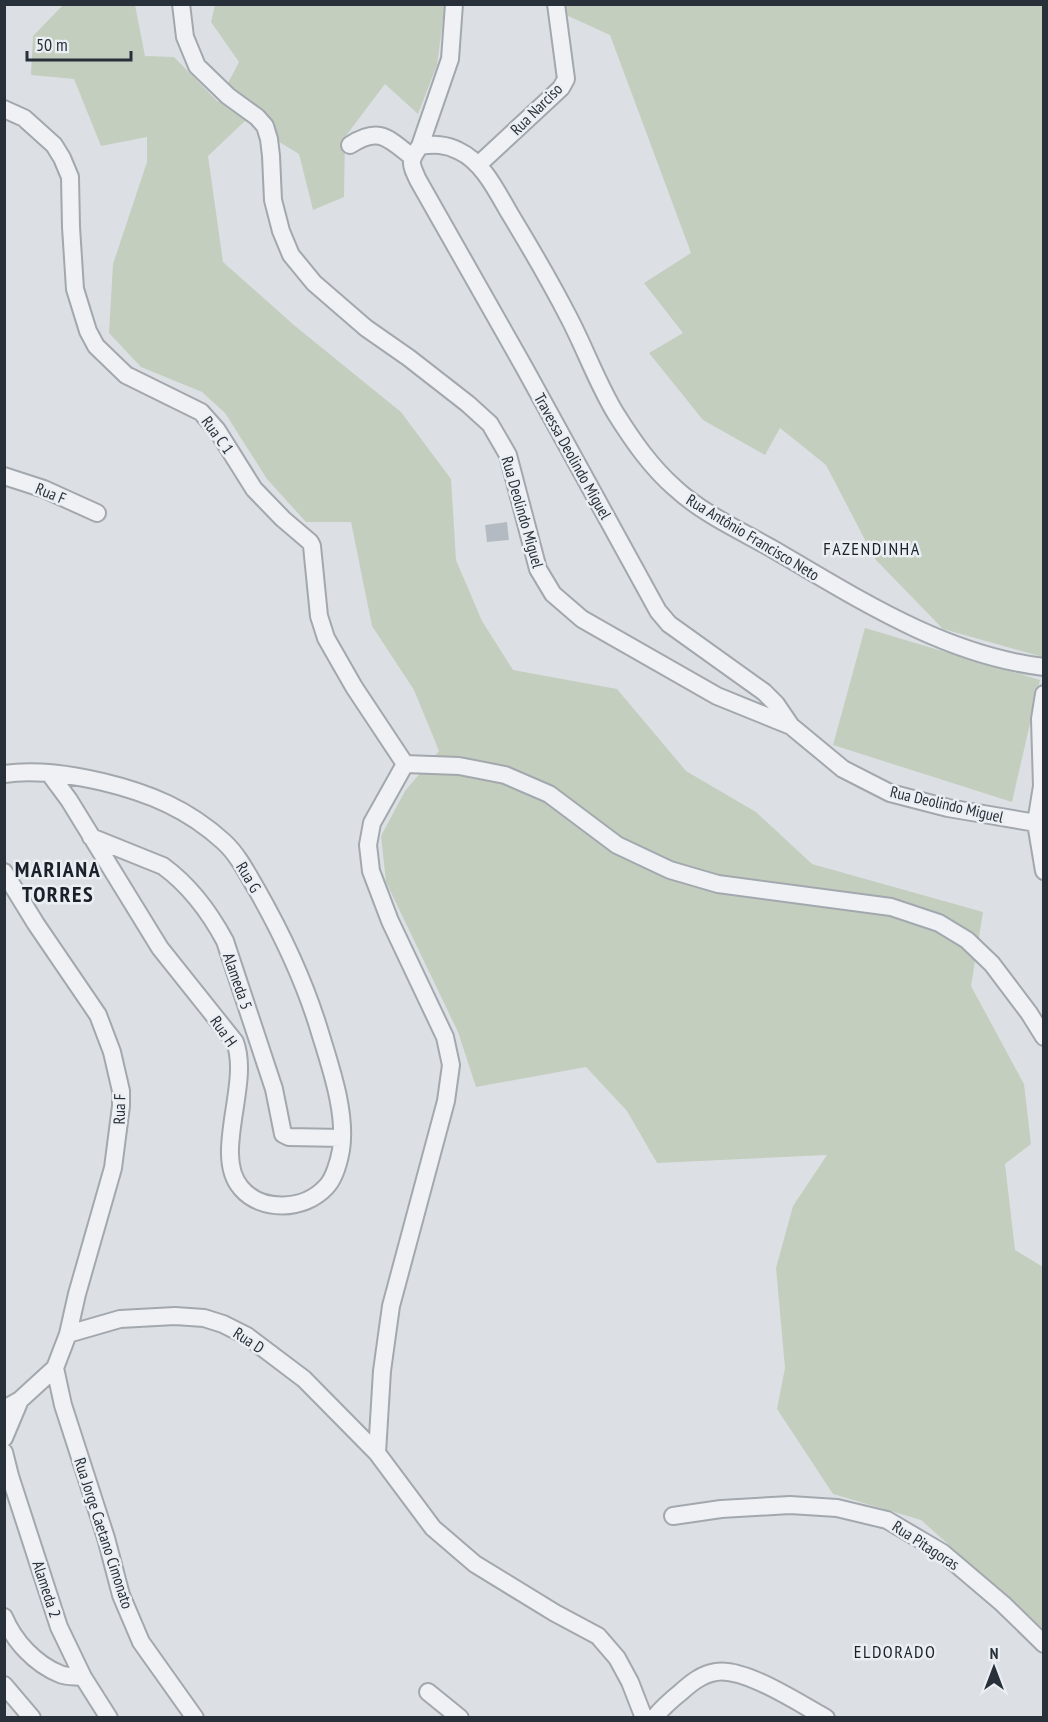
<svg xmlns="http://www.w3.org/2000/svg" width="1048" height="1722" viewBox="0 0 1048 1722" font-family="'PT Sans Narrow',sans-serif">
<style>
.green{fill:#c4cebe}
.building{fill:#b4bac1}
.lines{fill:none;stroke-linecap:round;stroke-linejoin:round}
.minor-casing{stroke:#a2a8ae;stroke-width:20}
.minor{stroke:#eff1f4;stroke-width:16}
.labels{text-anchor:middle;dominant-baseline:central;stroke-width:5;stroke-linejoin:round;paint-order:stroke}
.street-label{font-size:16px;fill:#28303a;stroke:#ebeff3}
.neighbourhood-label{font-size:18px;letter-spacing:1.5px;fill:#1a212a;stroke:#ebeff3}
.district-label{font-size:22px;font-weight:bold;letter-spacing:1.5px;fill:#1a212a;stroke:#ebeff3}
</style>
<rect width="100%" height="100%" fill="#dce0e5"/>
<path class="green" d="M63 5H135L145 56 174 57 218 102 239 62 211 22 215 5H445L437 65 418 114 385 84 345 137 344 197 313 210 299 154 245 121 208 156 223 262 295 326 401 412 451 479 456 560 482 621 513 670 617 689 686 771 756 812 812 864 983 912 971 986 1024 1084 1031 1144 1005 1164 1015 1250 1043 1267V1629L921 1520 833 1494 777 1409 785 1368 776 1268 793 1206 827 1155 657 1163 627 1111 586 1067 476 1087 458 1032 386 882 381 836 405 791 439 751 414 690 372 626 351 522H306L267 479 225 413 202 392 141 367 109 333 113 264 147 162V137L101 146 74 79 31 75 33 36Z
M544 5H1043V657L943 629 875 559 826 465 780 428 765 455 703 420 649 353 683 333 644 283 691 253 610 35Z
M865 628 1040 680 1012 802 833 745Z"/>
<path class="building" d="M507 522 509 540 487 542 485 525Z"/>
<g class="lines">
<defs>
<path id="minor" d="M181 4 185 37 197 66 228 96 257 117 265 126 269 139 271 156 273 200 281 231 291 255 314 283 366 328 409 358 468 404 490 424 508 455 538 569 553 594 582 619 717 696 791 726 843 769 890 793 948 808 1036 823 1044 871
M454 4 450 59 420 146C409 161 410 163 418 180L524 367 658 611 669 624 764 692 776 704 791 726
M4 109 24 118 54 145 62 158 70 177 71 227 75 289 88 331 96 346 126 375 201 412 217 430 254 489 283 519 310 542 312 546 319 616 326 638 354 687 405 764
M350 145C379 126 388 138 412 157
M420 146C434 144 446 144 459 151 483 162 497 192 510 214 530 247 550 281 568 316 585 348 597 383 616 414 633 441 651 467 675 488 702 513 739 530 771 548 857 598 943 655 1044 667
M478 165 561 88 566 79 556 4
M4 476 44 489 97 513
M405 764 459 766 505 775 549 794 617 845 670 870 718 884 891 907 939 923 967 940 992 964 1029 1013 1044 1037
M4 774C37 769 72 775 103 782 149 793 188 809 224 842 238 855 247 873 257 890 282 934 303 978 318 1026 329 1063 347 1111 341 1150 339 1161 334 1179 326 1187 304 1211 261 1212 241 1188 212 1155 251 1084 235 1042L160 948 69 800 49 773
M1036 823 1042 786 1040 719 1044 694
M91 837 163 866C189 885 210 913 225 941L274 1089 283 1134 289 1137 342 1138
M4 872 36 924 98 1015 112 1052 121 1091V1106L113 1168 77 1294 68 1334 55 1368 20 1400 4 1409
M68 1334 120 1319 175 1316 204 1318 223 1324 247 1336 304 1379 377 1453 433 1528 475 1564 555 1613 598 1636 617 1658 630 1682 644 1718
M55 1368 63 1405 106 1538 121 1595 141 1642 195 1718
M4 1438 20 1400
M4 1452 10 1476 59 1627 83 1677 109 1718
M377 1453 382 1371 391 1306 446 1101 451 1065 445 1037 390 921 371 871 368 845 372 823 405 764
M673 1516 721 1509 790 1505 837 1508 887 1520 943 1553 1003 1604 1044 1644
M4 1617C14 1641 35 1664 60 1674 66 1677 76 1676 83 1677
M4 1685 32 1718
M428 1692 460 1718
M654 1718C662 1708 671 1700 681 1692 691 1683 702 1674 716 1672 745 1667 800 1704 826 1718"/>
</defs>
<use href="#minor" class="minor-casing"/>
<use href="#minor" class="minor"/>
</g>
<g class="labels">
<g class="street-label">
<text transform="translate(536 109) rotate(-45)">Rua Narciso</text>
<text transform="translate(218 435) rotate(54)">Rua C 1</text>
<text transform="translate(573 456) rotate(61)">Travessa Deolindo Miguel</text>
<text transform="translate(51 493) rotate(22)">Rua F</text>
<text transform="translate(523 512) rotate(74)">Rua Deolindo Miguel</text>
<text transform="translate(753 537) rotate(31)">Rua Antônio Francisco Neto</text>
<text transform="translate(947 804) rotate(13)">Rua Deolindo Miguel</text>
<text transform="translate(249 877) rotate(59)">Rua G</text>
<text transform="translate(238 981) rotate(71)">Alameda 5</text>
<text transform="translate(224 1031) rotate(55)">Rua H</text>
<text transform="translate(119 1109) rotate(-89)">Rua F</text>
<text transform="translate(249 1340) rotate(33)">Rua D</text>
<text transform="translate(104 1533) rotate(72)">Rua Jorge Caetano Cimonato</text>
<text transform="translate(926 1545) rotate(33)">Rua Pitagoras</text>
<text transform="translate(47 1589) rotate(72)">Alameda 2</text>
</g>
<g class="neighbourhood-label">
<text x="872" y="548">FAZENDINHA</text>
<text x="895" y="1651">ELDORADO</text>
</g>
<g class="district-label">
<text x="58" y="869">MARIANA<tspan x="58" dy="25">TORRES</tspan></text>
</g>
</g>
<rect width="1048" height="1722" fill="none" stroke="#28303a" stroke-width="12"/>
<g transform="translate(994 1668)" stroke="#ebeff3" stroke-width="4.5" paint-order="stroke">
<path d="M0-4.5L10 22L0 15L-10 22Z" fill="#28303a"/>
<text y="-9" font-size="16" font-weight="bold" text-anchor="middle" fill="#28303a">N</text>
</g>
<path d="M27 51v9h104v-9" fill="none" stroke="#28303a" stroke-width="3"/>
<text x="36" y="51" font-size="18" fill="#28303a" stroke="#ebeff3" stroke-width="4.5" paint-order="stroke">50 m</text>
</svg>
